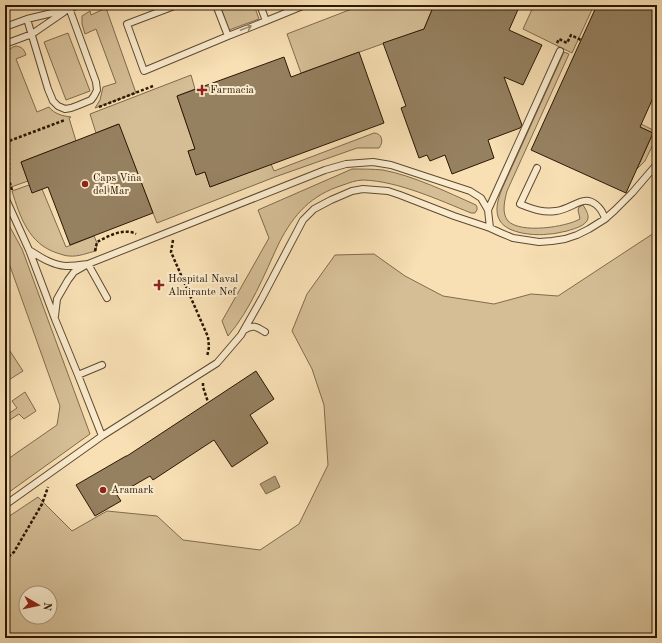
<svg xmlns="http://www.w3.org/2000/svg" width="662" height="643" viewBox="0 0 662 643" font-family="'Old Standard TT',serif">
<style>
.green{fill:#d5be96;stroke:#806b4d;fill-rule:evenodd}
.water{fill:#b29c78;stroke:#7c674a}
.building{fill:#958060;stroke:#2a1804}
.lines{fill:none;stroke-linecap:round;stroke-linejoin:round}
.service-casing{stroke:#5e4a30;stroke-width:8}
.path{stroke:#2a1804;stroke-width:2.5;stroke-dasharray:3 2;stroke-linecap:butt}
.service{stroke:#faebce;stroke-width:6}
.oneway{stroke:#9c8c73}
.poi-dot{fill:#8f2418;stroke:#faebce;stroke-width:1.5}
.labels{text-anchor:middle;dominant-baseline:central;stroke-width:4;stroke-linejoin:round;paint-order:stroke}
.poi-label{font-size:11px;fill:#2a1804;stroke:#faebce;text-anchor:start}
</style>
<rect width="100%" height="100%" fill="#f8e0b4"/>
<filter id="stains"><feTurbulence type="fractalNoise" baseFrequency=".005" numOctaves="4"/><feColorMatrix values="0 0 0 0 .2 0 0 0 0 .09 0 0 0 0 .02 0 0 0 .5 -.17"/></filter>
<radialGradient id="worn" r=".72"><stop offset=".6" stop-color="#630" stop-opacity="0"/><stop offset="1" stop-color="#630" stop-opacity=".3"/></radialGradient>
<path class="green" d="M220 5H254L259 19 229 30Z
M362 5H434L424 29 301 73 287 34Z
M534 5H594L572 53 523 29Z
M106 8 136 93 95 108 100 100 103 87 116 83 96 29 85 34 82 24V16L90 11 91 15Z
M68 33 90 91 66 100 44 42Z
M16 46C22 47 24 49 26 55L16 59 37 112 49 107C54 114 63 116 71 117L69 118 76 141 21 162 28 181 11 187 9 180V141L5 75V57L10 49 13 47Z
M564 52 569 54 507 191C505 199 501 213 508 221 521 234 566 227 580 219L578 210 579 207 583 205C586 210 591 217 586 222 582 227 573 229 567 231 561 232 555 234 549 234 536 236 508 234 500 221 494 211 498 199 502 189Z
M191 75 195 89 177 96 195 149 188 151 196 175 205 172 210 187 271 164 274 171 374 133C382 133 384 142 379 148H357L275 177 157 223 118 124 96 133 90 114Z
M641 124 655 131 657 128V136L645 161 637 169 653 133 640 127Z
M352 169C362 169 373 169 383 170 414 176 447 192 476 205L477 207V210L475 213H471C439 200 398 181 363 180 356 180 349 183 343 185 311 195 294 214 279 243 264 275 251 309 228 336L222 321 269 238 258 210Z
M29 185 42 189 66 247 94 236 97 243 96 251C87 253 78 257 69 256 65 256 61 254 57 253 29 244 20 217 12 191Z
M5 218 22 249 90 434 5 495V461L57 425 60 406 5 252Z
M657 231V638H5V519L38 497 72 531 107 511 157 516 183 540 260 550 299 524 328 465 324 405 312 369 292 331 307 294 335 255 374 254 405 276 443 296 494 304 531 294 558 296ZM26 593H50V617H26Z
M8 348 23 371 7 381 5 378V350Z
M25 392 36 411 24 419 19 414 5 423V416L17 408 12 401Z"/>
<path class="water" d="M275 476 280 487 266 494 260 484Z"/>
<path class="building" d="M434 5H520L509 30 542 45 523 85 504 77 522 125 520 128 488 140 494 158 452 174 445 155 430 161 427 155 419 158 401 108 406 106 383 43 424 29Z
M597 5H657V89L640 127 653 133 626 193 531 150Z
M359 52 384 123 210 187 205 172 196 175 188 151 195 149 177 96 284 57 291 77Z
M119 124 153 213 70 245 48 187 32 193 21 162Z
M256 371 274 399 250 415 268 443 232 467 214 440 153 480 150 476 117 495 121 501 95 516 76 485 126 456H127Z"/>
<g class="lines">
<defs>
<path id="service" d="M177 5 127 24 144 71 228 36
M216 5 228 36 266 21 260 5
M27 19 48 89 53 101 58 106 65 109 71 108 79 105 91 100 94 96 97 90 96 82 68 5
M266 21 305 5
M5 27 27 19 69 9 78 5
M5 44 32 34 64 12
M537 168 520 204C533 209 542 213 556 211 565 210 572 205 580 202 592 197 602 208 605 219
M5 197 29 250 55 319 78 375 102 436
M488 210 560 51
M29 250C40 257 52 265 66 266 74 266 81 265 88 264L325 170 346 164 373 162 391 165 470 191 481 198 488 210 490 228
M55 316 57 299 68 280 74 272 88 264 107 298
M244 330C253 324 257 327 265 332
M78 375 102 365
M5 505 102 436 217 363 241 335 262 298 303 220 314 209 331 200 352 191 363 189 388 191 400 195 454 216 490 228 501 233 513 238 539 242 552 241 565 239 577 235 589 229 605 219 615 210 632 193 657 164"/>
</defs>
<use href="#service" class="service-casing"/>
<path class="path" d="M557 43 559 39 567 43 571 35 581 40
M99 107 153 86
M12 190 9 180V141L65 120
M173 240 171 252 208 337 209 347 207 357
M95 251 97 242C107 237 119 230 130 232 132 232 134 233 136 234
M203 383V387L208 402
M5 560 14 552 42 504 48 487"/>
<use href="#service" class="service"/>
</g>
<defs><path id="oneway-shaft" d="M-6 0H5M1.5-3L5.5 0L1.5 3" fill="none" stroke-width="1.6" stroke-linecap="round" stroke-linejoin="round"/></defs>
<use class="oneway" href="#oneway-shaft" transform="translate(246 28) rotate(-22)"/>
<g class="poi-dot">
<path d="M200 84h4v4h4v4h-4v4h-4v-4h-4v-4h4z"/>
<circle cx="85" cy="184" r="4"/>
<path d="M157 279h4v4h4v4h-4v4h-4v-4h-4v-4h4z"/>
<circle cx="103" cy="490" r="4"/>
</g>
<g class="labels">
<g class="poi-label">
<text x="210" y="90">Farmacia</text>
<text x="93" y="178">Caps Viña<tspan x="93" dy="13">del Mar</tspan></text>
<text x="168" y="279">Hospital Naval<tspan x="168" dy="13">Almirante Nef</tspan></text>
<text x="111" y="490">Aramark</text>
</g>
</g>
<rect width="662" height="643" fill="none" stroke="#f8e0b4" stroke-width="20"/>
<rect x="6" y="6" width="650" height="631" fill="none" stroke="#2a1804" stroke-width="2"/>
<rect x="10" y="10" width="642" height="623" fill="none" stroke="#2a1804"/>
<g transform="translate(38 605) rotate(99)"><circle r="19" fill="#faebce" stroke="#a7977d"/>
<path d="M0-3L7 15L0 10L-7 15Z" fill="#8f2418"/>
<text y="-6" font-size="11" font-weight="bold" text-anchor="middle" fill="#2a1804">N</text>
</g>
<rect width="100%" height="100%" filter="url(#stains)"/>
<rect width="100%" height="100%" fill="url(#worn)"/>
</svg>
